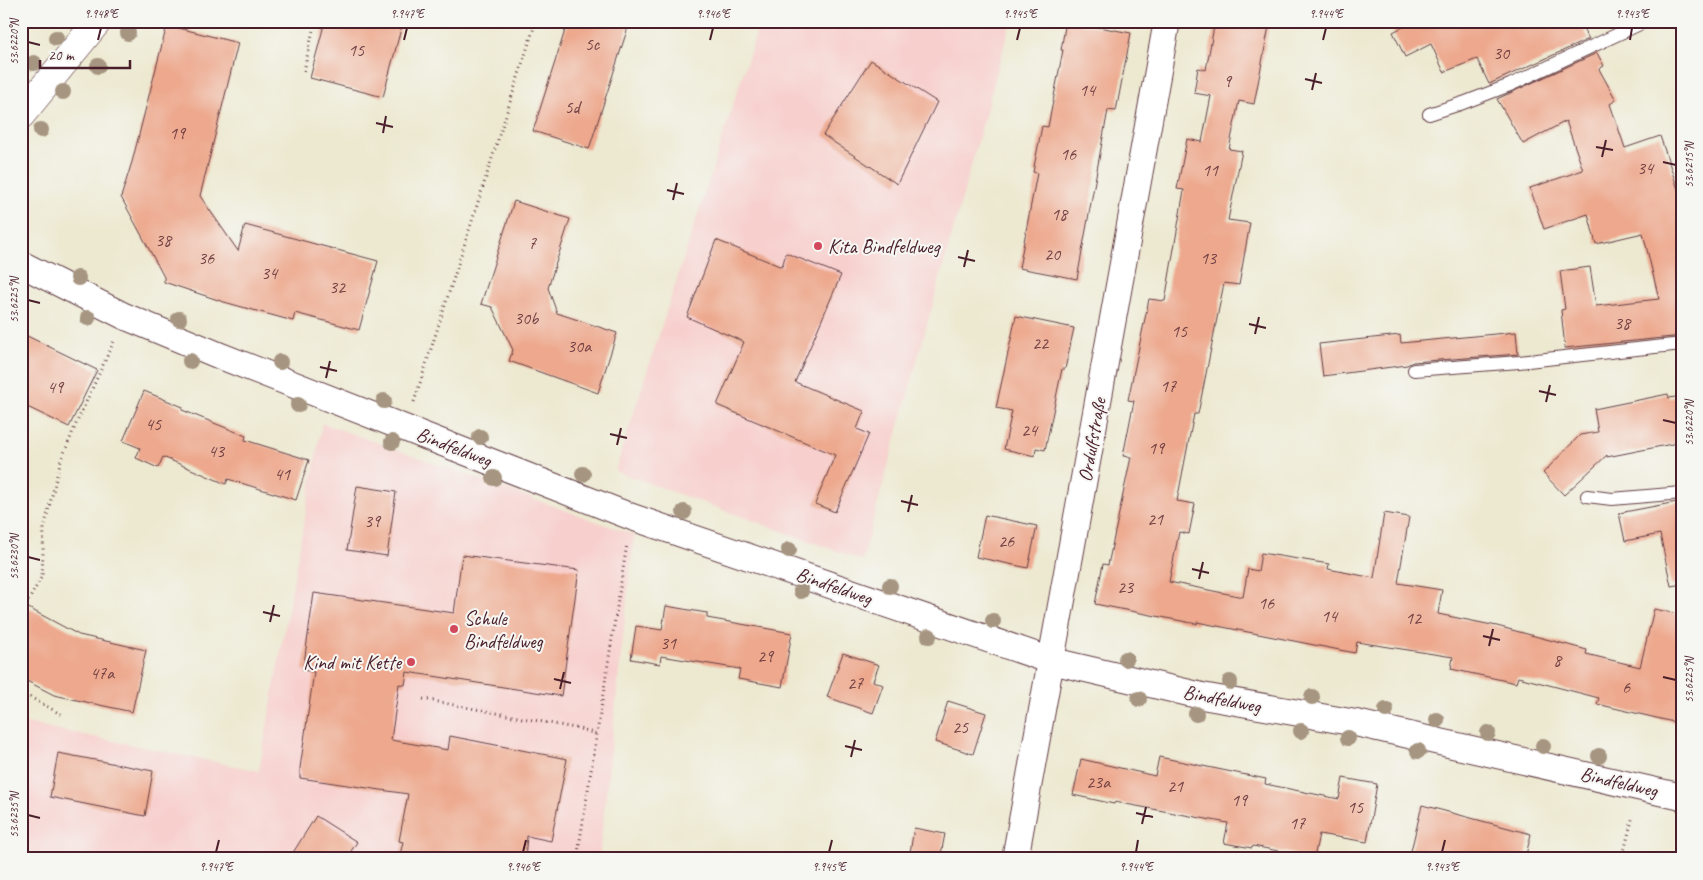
<svg xmlns="http://www.w3.org/2000/svg" width="1703" height="880" viewBox="0 0 1703 880" font-family="Caveat,sans-serif">
<style>
.built{fill:#f7d0ce}
.building{fill:#eda88d}
.lines{fill:none;stroke-linecap:round;stroke-linejoin:round}
.lane-casing{stroke:#623d44;stroke-width:14}
.street-casing{stroke:#623d44;stroke-width:28}
.secondary-casing{stroke:#623d44;stroke-width:29}
.path{stroke:#623d44;stroke-width:3;stroke-dasharray:1 4;stroke-linecap:butt}
.lane{stroke:#fff;stroke-width:12}
.street{stroke:#fff;stroke-width:26}
.secondary{stroke:#fff;stroke-width:28}
.tree{fill:#a69580}
.ticks{fill:none;stroke:#4a1f2b;stroke-width:2}
.poi-dot{fill:#d1495b;stroke:#f6f6f2;stroke-width:2}
.labels{text-anchor:middle;dominant-baseline:central;stroke-width:4;stroke-linejoin:round;paint-order:stroke}
.number-label{font-size:18px;fill:#734144}
.poi-label{font-size:20px;fill:#4a1f2b;stroke:#f6f6f2;text-anchor:start}
.street-label{font-size:20px;fill:#4a1f2b;stroke:#f6f6f2}
.neatline{fill:none;stroke:#4a1f2b;stroke-width:2}
.ticks-label{font-size:12px;text-anchor:middle;fill:#4a1f2b}
</style>
<rect width="100%" height="100%" fill="#f6f6f2"/>
<filter id="ink" filterUnits="userSpaceOnUse"><feTurbulence type="fractalNoise" baseFrequency=".02" numOctaves="2"/><feDisplacementMap in="SourceGraphic" scale="10" xChannelSelector="R" yChannelSelector="G"/><feConvolveMatrix kernelMatrix="1 2 1 2 8 2 1 2 1" color-interpolation-filters="sRGB"/></filter>
<filter id="wash" filterUnits="userSpaceOnUse"><feTurbulence type="fractalNoise" baseFrequency=".0096" numOctaves="4" result="noise"/><feDisplacementMap in="SourceGraphic" scale="20" xChannelSelector="R" yChannelSelector="G"/><feGaussianBlur stdDeviation="1.12" result="paint"/><feColorMatrix in="noise" values="0 0 0 0 0 0 0 0 0 0 0 0 0 0 0 0 0 1.4 0 .05"/><feComposite in="paint" operator="in"/></filter>
<g filter="url(#wash)">
<rect width="100%" height="100%" fill="#ede9d1"/>
<path class="built" d="M760 21H1011L862 560 615 471Z
M322 423 634 535 599 859H21V722L259 771Z"/>
<g id="blocks">
<path class="building" d="M325 21H403L383 97 310 78Z
M568 21H630L589 149 533 131Z
M1066 21 1131 33 1116 111 1108 110 1077 279 1019 268 1037 173 1033 172 1042 126 1048 127 1063 50H1061Z
M1215 21H1270L1254 104 1239 101 1229 149 1242 151 1228 220 1250 223 1239 285 1224 283 1198 414H1194L1177 501 1195 504 1189 534 1179 532 1169 582 1243 597 1248 569 1258 571 1261 553 1329 564 1328 569 1374 578 1384 513 1409 517 1398 583 1442 590 1438 614 1497 626 1587 650 1586 654 1640 667 1654 609 1682 615V724L1597 704 1599 698 1518 677 1516 683 1451 669 1453 657 1357 642 1355 653 1197 622V624L1095 604 1103 564 1108 565 1131 457 1123 456 1134 401 1128 400 1149 299 1165 301 1184 190 1177 189 1187 139 1202 142 1211 96 1194 93 1198 68 1206 70Z
M1415 21H1579L1589 39 1489 84 1477 59 1444 72 1431 44 1405 57 1393 32Z
M167 25 238 43 200 196 238 251 245 225 378 261 359 330 295 313 293 321 224 302 164 282V277L121 197 132 162Z
M1597 53 1604 66 1599 69 1616 100 1610 104 1625 148 1660 136 1682 201V336L1565 348 1561 310 1565 309 1560 271 1590 267 1596 306 1659 299 1643 233 1596 244 1588 214 1544 229 1530 188 1583 170 1566 121 1523 144 1497 99Z
M871 60 937 102 897 184 823 135Z
M514 201 570 219 548 288 557 313 617 333 598 393 509 361 513 350 492 307 481 304Z
M716 240 782 267 786 253 841 275 795 382 864 411 857 429 869 434 835 512 815 504 835 455 717 405 744 342 687 317Z
M1016 316 1074 328 1065 369H1062L1045 450 1036 448 1035 456 1004 449 1012 411 996 408Z
M1516 332 1518 354 1413 362 1407 365 1323 376 1319 344 1400 335 1401 343Z
M21 333 97 370 69 427 21 404Z
M144 391 183 407 182 410 246 436 245 440 309 460 296 500 228 479 226 484 163 457 158 468 136 458 140 448 123 441Z
M1668 394 1669 398 1682 396V442L1607 457V455L1564 495 1543 473 1580 435 1598 432 1594 409Z
M357 486 396 492 387 556 347 550Z
M1682 501V584L1671 586 1660 534 1625 541 1619 513Z
M985 515 1037 526 1028 568 976 557Z
M462 555 579 570 561 696 407 672 405 685 399 684 391 740 448 750 450 736 567 759 551 841 527 836 525 859H399L403 842 399 841 408 794 300 778V768L314 672 303 670 314 593 454 613Z
M21 604 79 635 146 650 132 712 54 695 21 678Z
M666 606 707 613V618L792 633 782 687 738 679 740 669 661 656 660 664 631 659 636 626 662 630Z
M843 653 879 665 873 681 883 685 873 713 827 697Z
M948 701 986 713 973 754 935 742Z
M58 753 153 771 145 816 50 797Z
M1159 757 1266 779 1265 784 1339 799 1343 778 1377 784 1367 842 1319 834 1314 858 1253 846 1252 848 1224 843 1228 823 1115 802 1114 804 1073 795 1081 759 1155 776Z
M1422 805 1531 834 1525 859H1444L1411 851Z
M316 816 357 842 346 859H289Z
M914 828 945 834 940 859H909Z"/>
</g>
</g>
<g filter="url(#ink)">
<use href="#blocks" fill-opacity="0" stroke="#623d44" stroke-width="1"/>
<g class="lines">
<defs>
<path id="lane" d="M1429 114 1463 103 1510 85 1646 21
M1414 370 1519 362 1682 344
M1587 496 1612 499 1682 493"/>
<path id="street" d="M21 264 124 316 218 355 632 517 1052 661 1202 696 1356 723 1682 797
M1015 859 1167 21"/>
<path id="secondary" d="M21 115 98 21"/>
</defs>
<use href="#lane" class="lane-casing"/>
<use href="#street" class="street-casing"/>
<use href="#secondary" class="secondary-casing"/>
<path class="path" d="M304 71 315 21
M414 402 536 21
M21 614 42 576 44 528 60 463 76 424 114 341
M21 692 64 716
M423 699 580 729 596 734
M577 859 627 544
M1622 859 1633 816"/>
<use href="#lane" class="lane"/>
<use href="#street" class="street"/>
<use href="#secondary" class="secondary"/>
</g>
<g class="tree">
<circle cx="128" cy="33" r="8"/>
<circle cx="56" cy="38" r="8"/>
<circle cx="34" cy="63" r="8"/>
<circle cx="98" cy="66" r="8"/>
<circle cx="63" cy="92" r="8"/>
<circle cx="41" cy="130" r="8"/>
<circle cx="78" cy="278" r="8"/>
<circle cx="88" cy="318" r="8"/>
<circle cx="179" cy="319" r="8"/>
<circle cx="190" cy="361" r="8"/>
<circle cx="280" cy="362" r="8"/>
<circle cx="384" cy="401" r="8"/>
<circle cx="298" cy="405" r="8"/>
<circle cx="480" cy="437" r="8"/>
<circle cx="392" cy="442" r="8"/>
<circle cx="583" cy="474" r="8"/>
<circle cx="494" cy="478" r="8"/>
<circle cx="684" cy="512" r="8"/>
<circle cx="789" cy="550" r="8"/>
<circle cx="890" cy="586" r="8"/>
<circle cx="801" cy="591" r="8"/>
<circle cx="993" cy="621" r="8"/>
<circle cx="929" cy="636" r="8"/>
<circle cx="1126" cy="659" r="8"/>
<circle cx="1230" cy="682" r="8"/>
<circle cx="1312" cy="697" r="8"/>
<circle cx="1139" cy="699" r="8"/>
<circle cx="1386" cy="710" r="8"/>
<circle cx="1196" cy="714" r="8"/>
<circle cx="1437" cy="720" r="8"/>
<circle cx="1301" cy="731" r="8"/>
<circle cx="1488" cy="733" r="8"/>
<circle cx="1348" cy="738" r="8"/>
<circle cx="1543" cy="746" r="8"/>
<circle cx="1418" cy="751" r="8"/>
<circle cx="1599" cy="756" r="8"/>
</g>
</g>
<path class="ticks" d="M98 40 101 28M404 40 407 28M710 40 713 28M1017 40 1020 28M1323 40 1326 28M1630 40 1632 28M28 42 40 45M1305 79 1322 83M1312 90 1316 73M376 123 393 127M383 133 386 116M1596 147 1613 150M1602 157 1606 140M1663 162 1676 165M667 190 684 194M673 200 677 183M958 257 975 261M964 267 968 250M28 300 40 303M1249 324 1266 328M1255 334 1259 317M320 367 337 371M326 378 330 361M1539 391 1556 395M1546 402 1550 385M1663 420 1676 423M610 434 627 438M617 445 621 428M901 501 918 505M908 512 912 495M28 557 40 560M1192 569 1209 573M1199 579 1203 562M263 612 280 616M270 622 274 605M1483 636 1500 640M1489 646 1493 629M1663 677 1676 680M554 679 571 683M560 689 564 672M845 746 862 750M851 757 855 740M1136 813 1153 817M28 815 40 818M1142 824 1146 807M216 852 219 840M523 852 526 840M829 852 832 840M1136 852 1138 840M1442 852 1445 840"/>
<g class="poi-dot">
<circle cx="818" cy="246" r="5"/>
<circle cx="454" cy="629" r="5"/>
<circle cx="411" cy="662" r="5"/>
</g>
<g class="labels">
<g class="number-label">
<text x="592" y="44">5c</text>
<text x="356" y="50">15</text>
<text x="1501" y="53">30</text>
<text x="1227" y="81">9</text>
<text x="1087" y="90">14</text>
<text x="572" y="107">5d</text>
<text x="177" y="133">19</text>
<text x="1068" y="154">16</text>
<text x="1645" y="168">34</text>
<text x="1210" y="170">11</text>
<text x="1059" y="214">18</text>
<text x="163" y="240">38</text>
<text x="532" y="243">7</text>
<text x="1052" y="254">20</text>
<text x="206" y="258">36</text>
<text x="1208" y="258">13</text>
<text x="269" y="273">34</text>
<text x="337" y="287">32</text>
<text x="526" y="318">30b</text>
<text x="1622" y="323">38</text>
<text x="1179" y="331">15</text>
<text x="1040" y="343">22</text>
<text x="579" y="346">30a</text>
<text x="1168" y="386">17</text>
<text x="55" y="387">49</text>
<text x="153" y="424">45</text>
<text x="1029" y="430">24</text>
<text x="1156" y="448">19</text>
<text x="216" y="451">43</text>
<text x="282" y="474">41</text>
<text x="1155" y="519">21</text>
<text x="372" y="521">39</text>
<text x="1006" y="541">26</text>
<text x="1125" y="587">23</text>
<text x="1266" y="603">16</text>
<text x="1329" y="616">14</text>
<text x="1413" y="618">12</text>
<text x="668" y="643">31</text>
<text x="765" y="656">29</text>
<text x="1557" y="660">8</text>
<text x="102" y="673">47a</text>
<text x="855" y="683">27</text>
<text x="1626" y="687">6</text>
<text x="960" y="727">25</text>
<text x="1098" y="782">23a</text>
<text x="1175" y="786">21</text>
<text x="1239" y="800">19</text>
<text x="1355" y="807">15</text>
<text x="1297" y="823">17</text>
</g>
<g class="poi-label">
<text x="828" y="246">Kita Bindfeldweg</text>
<text x="464" y="618">Schule<tspan x="464" dy="23">Bindfeldweg</tspan></text>
<text x="401" y="662" text-anchor="end">Kind mit Kette</text>
</g>
<g class="street-label">
<text transform="translate(1092 440) rotate(-80)">Ordulfstraße</text>
<text transform="translate(454 447) rotate(21)">Bindfeldweg</text>
<text transform="translate(834 586) rotate(19)">Bindfeldweg</text>
<text transform="translate(1222 699) rotate(11)">Bindfeldweg</text>
<text transform="translate(1619 782) rotate(13)">Bindfeldweg</text>
</g>
</g>
<rect width="1703" height="880" fill="none" stroke="#f6f6f2" stroke-width="55"/>
<path d="M40 60v8h90v-8" fill="none" stroke="#4a1f2b" stroke-width="2.5"/>
<text x="48" y="60" font-size="15" fill="#4a1f2b" stroke="#f6f6f2" stroke-width="4" paint-order="stroke">20 m</text>
<rect x="28" y="28" width="1648" height="824" class="neatline"/>
<g class="ticks-label">
<text x="101" y="18">9.948°E</text>
<text x="407" y="18">9.947°E</text>
<text x="713" y="18">9.946°E</text>
<text x="1020" y="18">9.945°E</text>
<text x="1326" y="18">9.944°E</text>
<text x="1632" y="18">9.943°E</text>
<text transform="translate(14 42) rotate(-90)" y="4">53.6220°N</text>
<text transform="translate(1689 165) rotate(-90)" y="4">53.6215°N</text>
<text transform="translate(14 300) rotate(-90)" y="4">53.6225°N</text>
<text transform="translate(1689 423) rotate(-90)" y="4">53.6220°N</text>
<text transform="translate(14 557) rotate(-90)" y="4">53.6230°N</text>
<text transform="translate(1689 680) rotate(-90)" y="4">53.6225°N</text>
<text transform="translate(14 815) rotate(-90)" y="4">53.6235°N</text>
<text x="216" y="871">9.947°E</text>
<text x="523" y="871">9.946°E</text>
<text x="829" y="871">9.945°E</text>
<text x="1136" y="871">9.944°E</text>
<text x="1442" y="871">9.943°E</text>
</g>
</svg>
